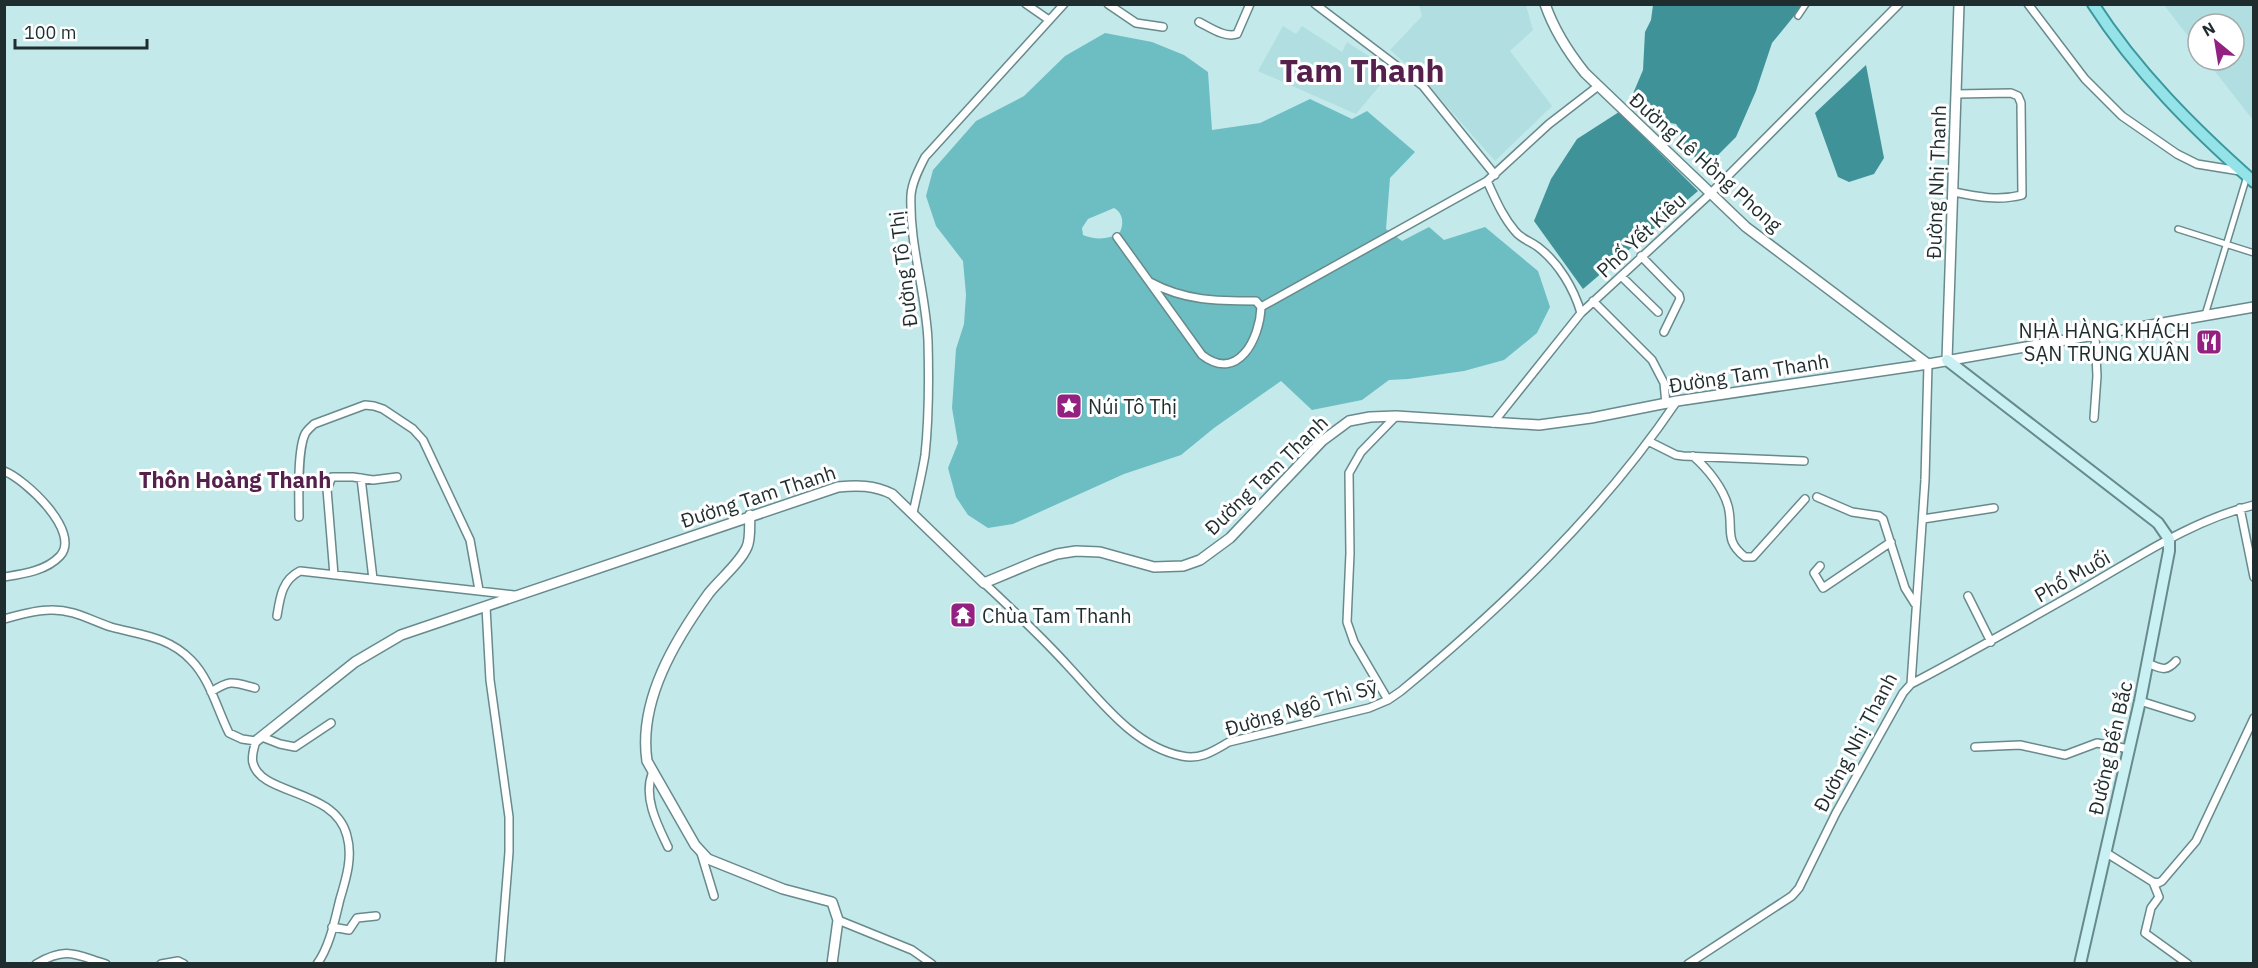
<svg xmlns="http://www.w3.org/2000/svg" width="2258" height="968" viewBox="0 0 2258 968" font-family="'IBM Plex Sans',sans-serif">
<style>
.built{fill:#b0dee1}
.forest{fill:#6cbec3;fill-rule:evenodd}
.water{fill:#3f9298}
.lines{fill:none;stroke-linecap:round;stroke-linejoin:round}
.pedestrian-casing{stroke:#688a8c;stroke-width:8}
.minor-casing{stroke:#688a8c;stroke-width:10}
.tertiary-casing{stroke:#688a8c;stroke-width:12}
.secondary-casing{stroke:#688a8c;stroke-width:14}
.primary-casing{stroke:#3c979d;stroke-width:14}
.pedestrian{stroke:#fff;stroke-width:5}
.minor{stroke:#fff;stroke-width:7}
.tertiary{stroke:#fff;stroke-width:9}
.secondary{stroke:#c9f1f4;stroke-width:10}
.primary{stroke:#93e3e8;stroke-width:10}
.labels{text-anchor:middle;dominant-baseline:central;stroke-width:6;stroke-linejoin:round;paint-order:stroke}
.street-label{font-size:20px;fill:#1f2d2e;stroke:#fff}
.poi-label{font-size:20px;fill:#1f2d2e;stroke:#fff;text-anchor:start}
.quarter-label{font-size:22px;font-weight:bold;fill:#56204c;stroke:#fff}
.town-label{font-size:32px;font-weight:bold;fill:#56204c;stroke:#fff}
</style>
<rect width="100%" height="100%" fill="#c4e9eb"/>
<path class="built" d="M1419 5H1526L1533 30 1510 51 1552 106 1495 161 1422 78 1390 50 1422 16Z
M2164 5H2253V120L2206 60H2234V24H2198V49Z
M1283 26 1296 34 1302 26 1342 52 1347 42 1392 71 1356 114 1258 71Z"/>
<path class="forest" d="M1105 33 1152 42 1184 55 1208 72 1212 130 1260 123 1310 99 1352 119 1367 111 1415 152 1390 178 1386 229 1402 241 1429 227 1444 240 1485 227 1538 271 1550 307 1537 333 1504 360 1464 371 1408 379 1389 380 1362 400 1312 410 1281 381 1214 428 1181 455 1124 474 1013 524 988 528 968 515 956 497 948 468 958 443 952 408 956 349 964 324 966 295 963 261 936 226 926 196 933 170 976 121 1024 96 1065 56ZM1114 208C1123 213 1124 223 1120 232 1109 240 1095 240 1083 235L1082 228 1088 219Z"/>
<path class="water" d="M1653 5H1803L1772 43 1756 91 1736 137 1710 163C1698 162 1684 150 1681 138 1679 132 1680 129 1676 124L1658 121 1632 96 1643 70 1645 32 1651 20Z
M1866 65 1884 158 1874 174 1849 182 1838 177 1815 113Z
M1619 112 1698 191 1583 289 1534 221 1551 179 1577 139Z"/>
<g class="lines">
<defs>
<path id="pedestrian" d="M1798 16 1806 4
M2178 229 2254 253
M2205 315 2247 176"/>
<path id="minor" d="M1026 4 1049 20
M1108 4 1136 23 1163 27
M1315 4 1423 86 1495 175
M2028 4 2085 79 2122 116 2177 154 2197 164 2240 171
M1199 22C1211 28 1225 38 1237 34L1250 4
M1487 181C1495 198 1502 216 1515 231 1521 239 1530 241 1538 247 1559 263 1574 289 1581 313
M1954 192C1978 197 1999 201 2022 195L2021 103 2018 96 2011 93 1957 94
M1117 237 1202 355C1238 383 1260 338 1261 307L1256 301C1217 301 1185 301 1150 282
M1641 256 1679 295 1680 299 1664 332
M1621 276 1658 312
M1593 301 1652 360 1664 383 1666 404
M1261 307 1487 181 1549 124 1597 87
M2094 418 2097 376 2095 335
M1493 423 1581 313 1710 194 1899 4
M1650 442 1676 455 1683 456 1804 461
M1693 456C1708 469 1723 488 1728 506 1734 528 1723 540 1745 557H1753L1805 499
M4 471C25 479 82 532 60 556 46 571 23 574 4 577
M361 478 373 579
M1817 497 1852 512 1879 516 1883 519 1905 588 1915 604
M2240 508 2254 577
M913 513C917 494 922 474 925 455 929 418 929 378 928 341 926 292 909 245 911 195 912 182 919 169 925 157L1064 4
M299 517C299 497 297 451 305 434 307 430 311 427 314 424L365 405 374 406 383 409 413 429 423 440 470 540 479 590
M1923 519 1994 508
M1820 566 1814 573 1823 588 1891 542
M334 575 327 489 332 477H353L373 480 397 477
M984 583C1013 610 1042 637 1069 667 1100 700 1134 747 1182 756 1201 760 1213 751 1229 742L1369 708 1388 700 1401 691C1504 606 1602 512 1677 401
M1968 596 1991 642
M486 607 490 680 509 817V852L500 964
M277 616C280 597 282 580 300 571L514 595
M4 619C19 615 35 610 50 610 73 609 90 620 111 627 140 635 168 636 191 660 210 679 217 709 229 733L242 739 256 741C254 748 251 756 253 763 261 796 335 788 347 836 353 857 346 879 340 899 335 919 330 946 317 964
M2147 663C2161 668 2165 673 2176 661
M1911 684C1970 653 2028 620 2086 587 2140 556 2193 520 2254 505
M211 692C231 679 233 682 255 688
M1388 700 1354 642 1347 622 1350 553 1349 473 1361 452 1396 416
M2140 701 2191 717
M262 737 280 744 295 747 331 723
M1975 747 2020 745 2065 755 2097 743 2129 749
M652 774C643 798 658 826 668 847
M2105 852 2153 882 2158 883 2162 881 2196 841 2254 718
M701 853 714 896
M2153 882 2159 897 2151 908 2145 933 2188 964
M838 920 912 950 932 964
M332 927 349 930 357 918 376 916
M36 964C67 946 76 955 106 964
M161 964 178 961 184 964
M1688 964 1792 896 1799 888 1836 813 1903 693 1911 684 1925 480 1928 364"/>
<path id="tertiary" d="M1545 4C1554 30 1568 52 1585 73L1746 227 1928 364
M1947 360 1959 4
M750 515C749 525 751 538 747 547 740 563 720 579 709 593 675 640 638 701 647 761L695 845 708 859 783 889 832 902 838 920 832 964
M256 741 355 662 401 635 838 487C857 485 874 485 892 494L984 583 1037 561 1057 554 1076 551 1100 552 1154 567 1183 566 1200 560 1230 538 1322 441 1349 421 1370 417 1396 416 1539 425 1591 418 1677 401 1928 364 2254 307"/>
<path id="secondary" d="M1947 360 2158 523 2169 539V551L2140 701 2080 964"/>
<path id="primary" d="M2093 4C2136 71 2194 129 2254 182"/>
</defs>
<use href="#pedestrian" class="pedestrian-casing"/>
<use href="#minor" class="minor-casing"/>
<use href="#tertiary" class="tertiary-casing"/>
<use href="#secondary" class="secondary-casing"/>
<use href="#primary" class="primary-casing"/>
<use href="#pedestrian" class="pedestrian"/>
<use href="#minor" class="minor"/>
<use href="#tertiary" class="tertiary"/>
<use href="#secondary" class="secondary"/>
<use href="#primary" class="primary"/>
</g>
<defs>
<symbol id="restaurant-square" viewBox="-11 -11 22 22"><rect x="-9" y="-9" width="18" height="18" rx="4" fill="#932181" stroke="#fff"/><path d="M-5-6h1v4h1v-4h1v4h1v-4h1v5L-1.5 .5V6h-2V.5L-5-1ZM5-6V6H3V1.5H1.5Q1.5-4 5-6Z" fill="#fff"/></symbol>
<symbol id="sight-square" viewBox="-11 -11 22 22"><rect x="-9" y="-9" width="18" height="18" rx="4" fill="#932181" stroke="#fff"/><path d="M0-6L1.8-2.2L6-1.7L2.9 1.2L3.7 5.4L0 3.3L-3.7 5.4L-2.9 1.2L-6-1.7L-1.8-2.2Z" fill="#fff"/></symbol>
<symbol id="temple-square" viewBox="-11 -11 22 22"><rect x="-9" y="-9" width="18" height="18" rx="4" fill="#932181" stroke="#fff"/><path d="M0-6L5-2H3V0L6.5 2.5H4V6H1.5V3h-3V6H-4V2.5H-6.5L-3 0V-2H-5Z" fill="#fff"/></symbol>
</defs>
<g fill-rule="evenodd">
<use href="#restaurant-square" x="2194" y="327" width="30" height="30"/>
<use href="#sight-square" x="1054" y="391" width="30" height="30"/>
<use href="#temple-square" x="948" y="600" width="30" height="30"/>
</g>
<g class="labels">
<g class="street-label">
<text transform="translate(1706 162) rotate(42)">Đường Lê Hồng Phong</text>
<text transform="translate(1936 182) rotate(-88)">Đường Nhị Thanh</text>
<text transform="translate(1641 235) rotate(-43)">Phố Yết Kiêu</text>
<text transform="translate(903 269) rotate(-97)">Đường Tô Thị</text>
<text transform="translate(1749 373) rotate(-9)">Đường Tam Thanh</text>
<text transform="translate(1266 475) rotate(-44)">Đường Tam Thanh</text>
<text transform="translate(758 496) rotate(-18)">Đường Tam Thanh</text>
<text transform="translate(2072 576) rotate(-30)">Phố Muối</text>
<text transform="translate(1301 707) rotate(-16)">Đường Ngô Thì Sỹ</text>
<text transform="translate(1855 742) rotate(-62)">Đường Nhị Thanh</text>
<text transform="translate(2110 748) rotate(-77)">Đường Bến Bắc</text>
</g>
<g class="poi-label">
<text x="2190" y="330" text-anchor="end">NHÀ HÀNG KHÁCH<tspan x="2190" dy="23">SẠN TRUNG XUÂN</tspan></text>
<text x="1088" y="406">Núi Tô Thị</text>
<text x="982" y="615">Chùa Tam Thanh</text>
</g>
<g class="quarter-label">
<text x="235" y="479">Thôn Hoàng Thanh</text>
</g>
<g class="town-label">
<text x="1362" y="70">Tam Thanh</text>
</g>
</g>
<rect width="2258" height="968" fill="none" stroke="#1f2d2e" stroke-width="12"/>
<g transform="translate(2216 42) rotate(330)"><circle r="28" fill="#ffffff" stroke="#a5abab" stroke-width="1.5"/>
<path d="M0-4.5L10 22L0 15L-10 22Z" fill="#932181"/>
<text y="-9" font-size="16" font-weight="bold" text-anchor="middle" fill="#1f2d2e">N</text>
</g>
<path d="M15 39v9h132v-9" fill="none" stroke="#1f2d2e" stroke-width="3"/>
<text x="24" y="39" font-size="18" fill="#1f2d2e" stroke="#ffffff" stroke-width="4.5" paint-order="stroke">100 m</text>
</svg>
